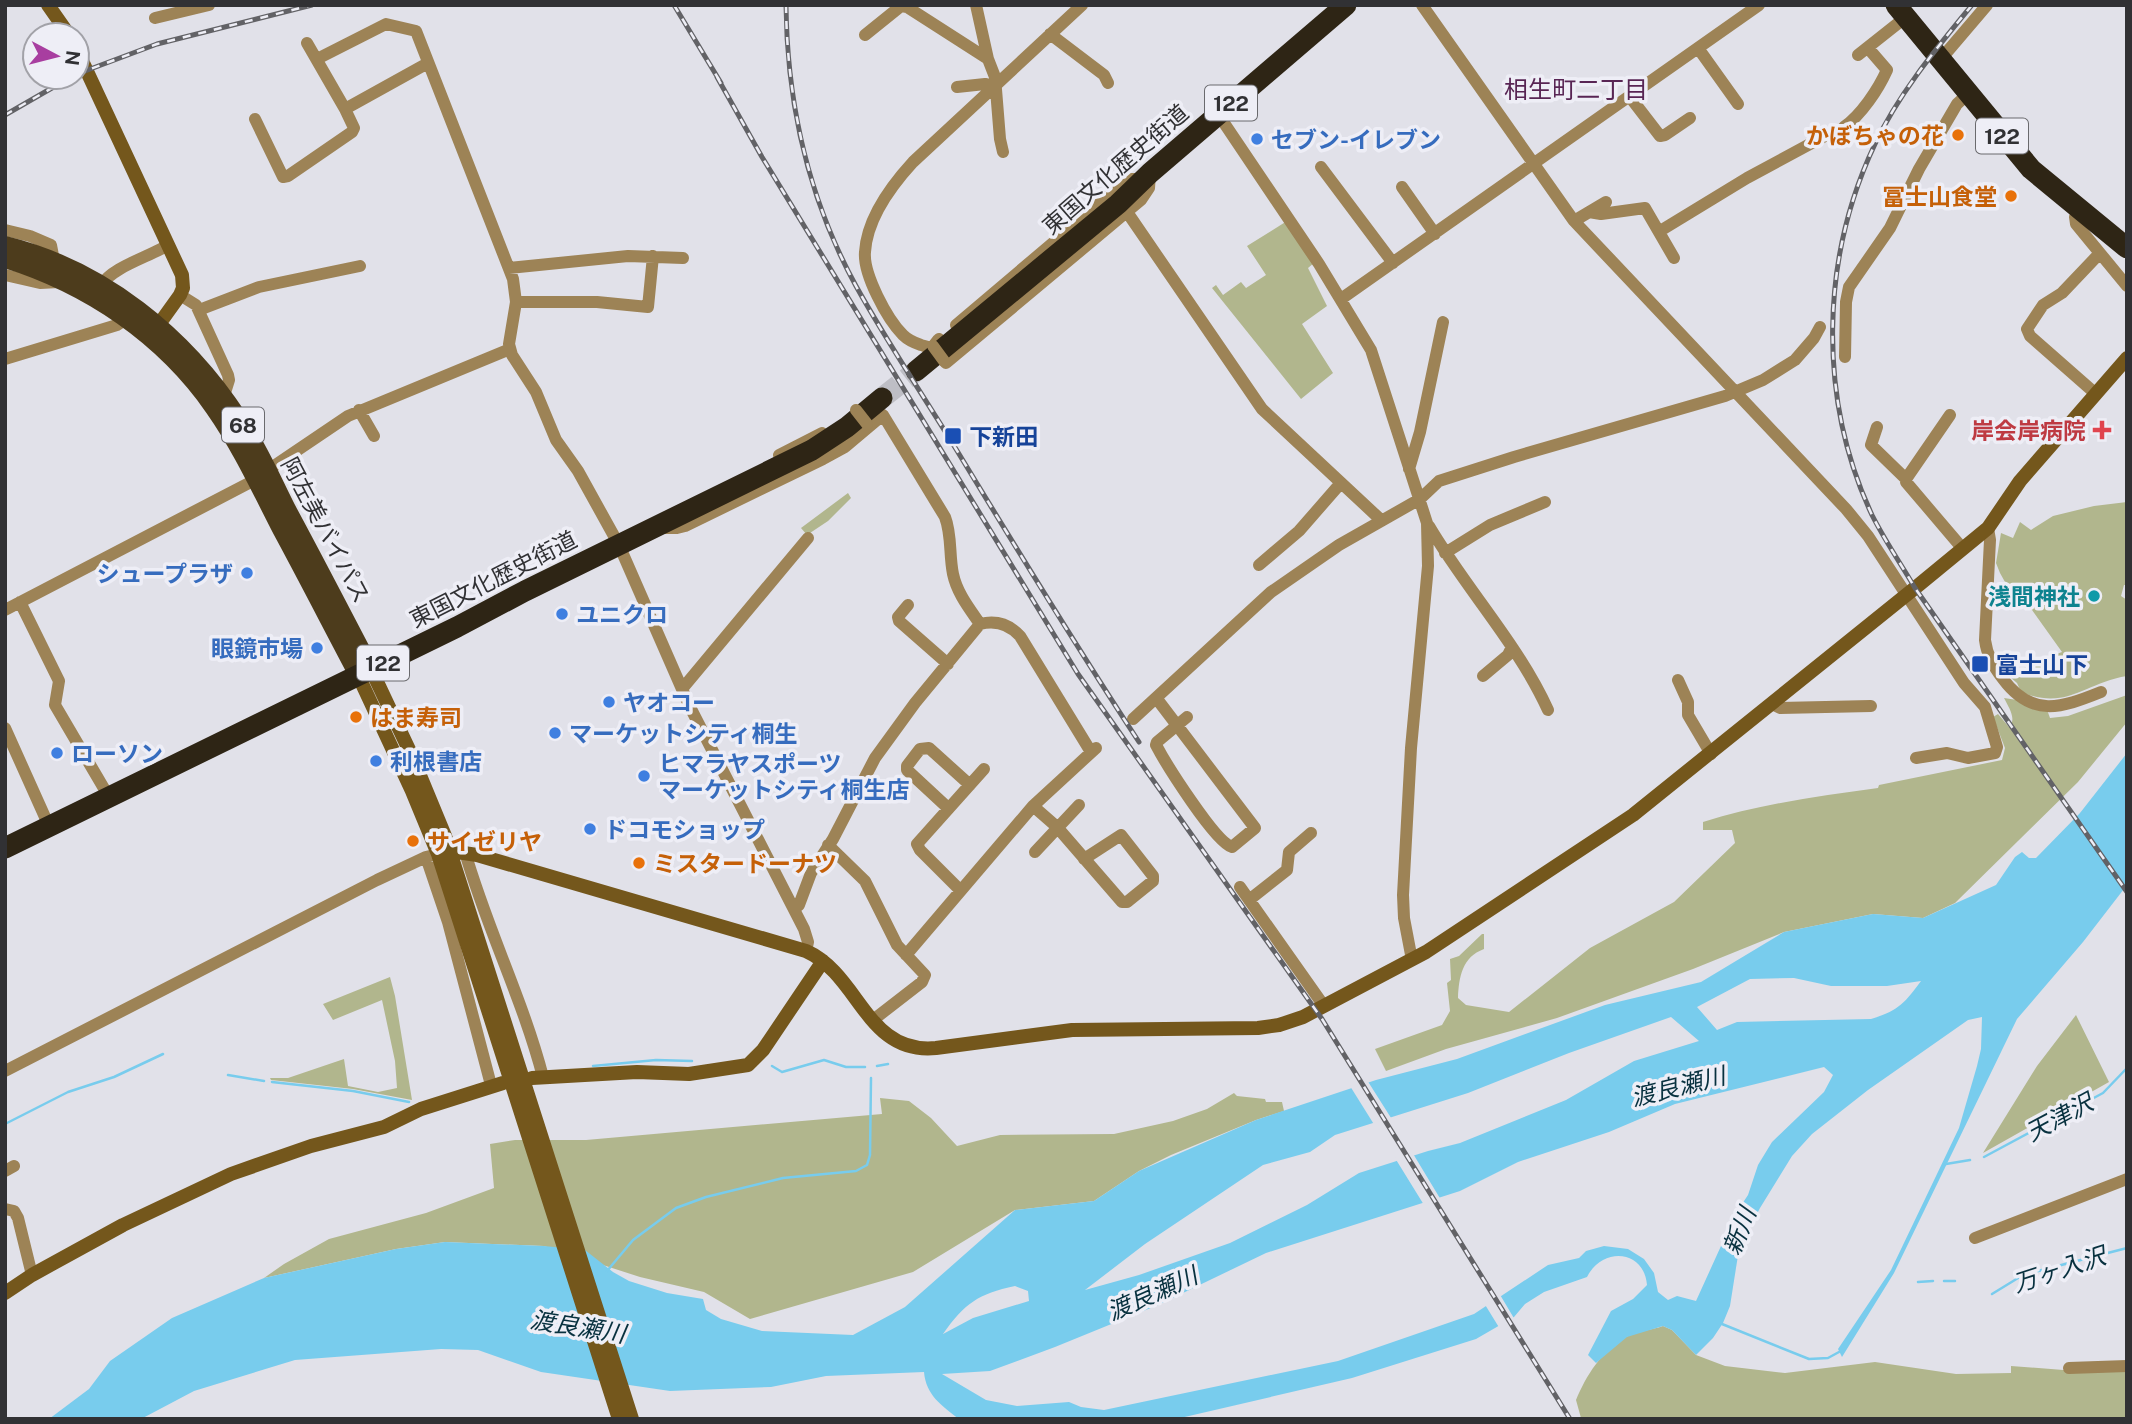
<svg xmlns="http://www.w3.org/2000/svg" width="2132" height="1424" viewBox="0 0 2132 1424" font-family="'Public Sans','Noto Sans JP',sans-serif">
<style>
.green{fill:#b1b68d}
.water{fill:#78cced;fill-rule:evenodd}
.pier{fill:#e1e1e9}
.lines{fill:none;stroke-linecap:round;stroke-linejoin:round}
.stream{stroke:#78cced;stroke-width:2.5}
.highway-tunnel{stroke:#bebec5;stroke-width:21;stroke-dasharray:21 10;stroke-linecap:butt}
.street{stroke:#9d8356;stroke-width:12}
.secondary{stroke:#74571c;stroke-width:14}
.primary{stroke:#4d3c1c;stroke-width:18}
.highway{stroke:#2e2515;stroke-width:21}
.rail-casing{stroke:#626266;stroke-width:5}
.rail{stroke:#eeeef6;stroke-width:2.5;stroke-dasharray:8;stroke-linecap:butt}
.street-bridge{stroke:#9d8356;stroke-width:12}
.food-dot{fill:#e8710a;stroke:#eeeef6;stroke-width:2.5}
.shop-dot{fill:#3f7fe0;stroke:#eeeef6;stroke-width:2.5}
.health-dot{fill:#e0444e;stroke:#eeeef6;stroke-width:2.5}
.transit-dot{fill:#1a4fb4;stroke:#eeeef6;stroke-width:2.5}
.culture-dot{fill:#0f9aa8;stroke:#eeeef6;stroke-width:2.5}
.labels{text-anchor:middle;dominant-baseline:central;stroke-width:7;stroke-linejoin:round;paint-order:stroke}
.shield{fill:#eeeef6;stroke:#6a6a6e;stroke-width:2}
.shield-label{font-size:21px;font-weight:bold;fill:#313134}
.food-label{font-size:23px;font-weight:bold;fill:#c56008;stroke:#eeeef6;text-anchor:start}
.shop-label{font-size:23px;font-weight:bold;fill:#366cbe;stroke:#eeeef6;text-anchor:start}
.street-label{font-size:23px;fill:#313134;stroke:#eeeef6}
.health-label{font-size:23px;font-weight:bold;fill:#be3a42;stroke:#eeeef6;text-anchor:end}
.transit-label{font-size:23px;font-weight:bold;fill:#164399;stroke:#eeeef6;text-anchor:start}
.culture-label{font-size:23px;font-weight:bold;fill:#0d838f;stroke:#eeeef6;text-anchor:end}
.neighbourhood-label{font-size:24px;fill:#582554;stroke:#eeeef6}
.water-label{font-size:24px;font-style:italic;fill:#08313f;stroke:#eeeef6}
</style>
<rect width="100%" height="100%" fill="#e1e1e9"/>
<path class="green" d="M1287 221 1314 263 1308 268 1327 306 1302 324 1333 373 1301 399 1212 288 1216 285 1223 295 1241 282 1246 288 1266 275 1247 246Z
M848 493 851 498 828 521 807 535 801 528Z
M2127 502V585H2124L2121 596 2127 600V676C2084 683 2067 711 2021 692L2017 683 2010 677 2012 675 2033 663 2062 652 2027 603 2005 582 2000 573 1996 563 2001 533 2013 538 2020 522 2031 530 2053 516 2094 506Z
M2127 695V722L2078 782 1955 903 1923 918 1873 914 1784 932 1693 969 1557 1018 1446 1049 1386 1071 1375 1049 1442 1025 1450 1011 1447 983 1451 980 1450 959 1459 956 1482 934H1484V949C1462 957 1459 977 1458 998L1466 1005 1509 1012 1590 948 1674 902 1735 843 1732 830H1703V822C1760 804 1819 796 1878 788L1879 785 2002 760 2005 748 1993 717 1998 714 2009 727C2017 719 2009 708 2004 698L2045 704 2050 718 2068 716Z
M390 977 395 996 412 1100 353 1089 271 1080 270 1078H288L344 1059 348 1086 378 1092 397 1088 395 1061 382 1000 333 1020 323 1004Z
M2076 1015 2109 1082 1983 1153 2037 1066Z
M1234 1093 1237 1096 1265 1099 1266 1102H1282L1284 1111 1256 1120 1171 1155 1139 1171 1094 1201 1015 1210 913 1272 750 1319 704 1292 640 1277 544 1246 445 1242 396 1249 264 1278 284 1264 329 1239 426 1213 494 1188 490 1144 515 1140H586L882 1114 880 1098 909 1101 931 1118 957 1146 1000 1135 1114 1134 1173 1121 1207 1109Z
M1663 1326 1672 1330 1696 1355 1725 1366 1785 1373 1875 1362 1956 1374 2011 1373V1366L2076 1371 2127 1370V1419L1581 1418 1576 1400C1586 1376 1602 1350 1626 1337 1637 1331 1652 1330 1663 1326Z"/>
<path class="water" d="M2127 753V885L2083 942 2017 1019 1894 1273 1842 1357 1838 1349 1891 1270 1959 1128 1977 1066 1981 1049 1982 1017 1968 1020 1868 1090 1812 1134 1792 1156 1760 1208 1739 1249 1730 1306 1723 1323 1713 1338 1696 1355 1672 1330 1663 1326 1627 1337 1596 1363 1588 1355 1611 1311 1633 1299 1647 1285C1644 1249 1602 1247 1587 1277L1544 1292 1525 1304 1514 1317 1476 1339 1352 1378 1176 1419H959C941 1405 926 1395 924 1372L826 1376 771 1387 670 1391 541 1372 478 1350 441 1349 295 1360 194 1391 141 1419H49L89 1389 110 1361 172 1318 264 1278 396 1249 445 1242 544 1246 585 1250 613 1272 629 1281 667 1293 703 1299 706 1310 721 1319 762 1331 853 1335 905 1307 1015 1210 1094 1201 1139 1171 1256 1120 1376 1080 1457 1059 1605 1005 1701 982 1784 932 1873 914 1923 918 1996 885 2015 857 2022 852 2029 858H2036L2080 813ZM1794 978 1831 986H1887L1921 981C1905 1003 1898 1011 1871 1019L1737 1022 1717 1030 1697 1007 1750 979ZM1671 1017 1699 1041 1634 1061 1566 1100 1460 1143 1428 1151 1359 1173 1307 1205 1230 1243 1139 1275 1085 1290 1145 1244 1263 1165 1310 1152 1335 1135 1468 1093 1569 1053ZM1824 1067 1833 1075 1824 1092 1772 1142 1758 1165 1748 1195 1736 1213 1696 1301 1677 1296 1668 1300 1658 1292 1654 1273 1644 1259 1628 1249 1604 1246 1586 1251 1579 1258 1548 1265 1474 1314 1338 1361 1104 1410 1081 1407 1069 1402 1017 1406 986 1400 942 1374 990 1371 1055 1347 1158 1305 1266 1253 1460 1191 1518 1162 1609 1132 1675 1104ZM1015 1286 1028 1291 1029 1301 973 1318 943 1334C965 1303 978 1294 1015 1286Z"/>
<path class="pier" d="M1367 1080 1393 1121 1375 1126 1350 1086Z
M1412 1152 1441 1200 1424 1205 1395 1158Z
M1499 1293 1515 1320 1500 1329 1484 1303Z"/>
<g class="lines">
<path class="stream" d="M593 1066 656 1060 692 1061
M772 1066 782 1072 824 1060 846 1067H865
M877 1066 888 1064
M228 1075 264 1081
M272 1082 353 1091 409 1102
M5 1124 68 1092 114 1077 163 1054
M1984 1157 2103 1093 2127 1068
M1946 1164 1970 1160
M607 1271 633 1240 676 1208 706 1197 783 1178 856 1171 867 1165 870 1155 871 1078
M1944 1281H1955
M1918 1282 1933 1281
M1992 1294 2023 1275 2127 1248
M1722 1324 1809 1359 1828 1358 1839 1352"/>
<path class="highway-tunnel" d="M882 398 916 371"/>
<path class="street" d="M976 5 988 59 995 77 1000 139 1003 152
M1422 5 1574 221 1846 509 1868 536 1964 683 1985 707 1997 747 1995 753 1968 758 1947 753 1916 758
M155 18 209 5
M1050 34 1104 75 1108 83
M865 35 901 6 907 7 988 59
M307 43 345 109
M1698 48 1738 104
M1858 55 1906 17
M317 59 386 24 416 31 513 279 516 302 509 344 512 355 536 392 556 440 578 471 619 545 689 705 804 929 808 942 806 951
M1941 59 1987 5
M957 87 985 84 995 86
M1630 97 1660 136 1665 135 1690 118
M1218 114 1319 264 1371 350 1427 523 1428 566 1411 748 1403 895 1404 918 1412 960
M255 119 283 177 288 176 352 132 354 128 345 109 428 63
M1844 127C1861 115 1878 90 1887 70L1868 48
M1321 167 1393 263
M1402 187 1435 234
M2081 208 2075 217 2076 224 2127 286
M1127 212 1262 409 1381 520
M1589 212 1601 214 1645 208 1674 258
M1574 221 1606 202
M5 230 30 236 51 245 54 261
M1660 231 1747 178 1823 137
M509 268 628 256 683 258
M5 275 40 283 59 282
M102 285C110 268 151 256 168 245
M180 295 196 305 228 375 229 380 224 396
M1341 299 1759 5
M516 302H597L648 307 653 256
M199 310 259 287 360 266
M956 325 1119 187 1130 179H1140
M939 339C936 341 935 345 932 347 929 348 925 346 921 345 915 343 908 340 903 335 887 319 863 274 865 252 867 219 891 186 913 162L1082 5
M1845 357 1846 302 1849 287 1890 228 1919 169 1957 104 1969 93
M5 359 117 325 126 319
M944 361 946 363 1141 200 1149 188 1150 174
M2096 394 2030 336 2027 329 2043 305 2062 293 2099 254
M359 410 374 436
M1877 427 1871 445 1906 479 1950 415
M779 455 822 433
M1409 469 1420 432 1443 322
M1906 479V482L1963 549
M1429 526C1466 589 1518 644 1548 710
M662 528H677L685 526 823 459 845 447 883 415 945 517C952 535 949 555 953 574 957 593 969 608 980 624
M1988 528 1990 540 1985 640C1987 656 1994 667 2003 679 2032 718 2061 708 2101 692
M1445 553 1490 525 1545 502
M1259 565 1299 531 1340 484
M20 602 59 681 55 705 109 797
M908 605 898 617 899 621 948 664
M5 610 249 483 348 416 510 349
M1483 676 1508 655 1511 649
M1678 680 1688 702V715L1711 754
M682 689 808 538
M1157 699 1255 828 1232 847C1215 842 1166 764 1156 745L1157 742 1187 717
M1772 704 1780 708 1871 706
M1133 719 1271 592 1339 545 1420 499 1439 481 1514 457 1725 396 1763 380 1795 360 1814 338 1820 327
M5 728 49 826
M1033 806 1057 827 1122 902H1127L1153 881V876L1121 835 1084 859
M948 808 907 770V766L920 749 929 748 970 785
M828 845 865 881 897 945 925 975 922 982 873 1020
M465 852C487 929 523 1000 543 1077
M1035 852 1079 805
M426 857 448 922 491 1085
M1240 887 1324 1006
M960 890 920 850 917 844 984 769
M1249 900 1287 870 1289 852 1311 833
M794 909 799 905 811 873 833 839 875 758 915 703 980 624C996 620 1009 624 1020 636L1091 752
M906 955 1033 806 1096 748
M5 1071 377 880 426 857 438 854
M5 1171 14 1166
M5 1209 14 1211 18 1218 32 1275
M1975 1238 2127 1179
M2069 1368 2127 1366"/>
<path class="secondary" d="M48 5 69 35
M77 50 182 275 183 288 180 295 152 334
M371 669 412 756 445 836 632 1419
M358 675 412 791 438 854 619 1419
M438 854 457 852 477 855 806 951C860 975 866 1055 936 1048L1072 1030 1258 1028 1279 1025 1303 1017 1426 952 1633 815 1915 588 1988 528 2020 481 2127 358
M532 1078 637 1072 689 1074 748 1065 763 1050 823 961
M5 1293 32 1275 123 1225 231 1174 311 1146 384 1127 421 1109 503 1083"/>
<path class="primary" d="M5 245C103 269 185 336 239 419 259 448 273 482 289 513 317 565 344 617 371 669
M5 259C89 285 164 336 214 408 240 445 260 488 281 529 307 577 332 626 358 675"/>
<path class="highway" d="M1896 5 2031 169 2127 248
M916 371 1118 204 1150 173 1346 5
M5 848 457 627 525 591 812 450 847 427 882 398"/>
<defs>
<path id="rail" d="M674 5 721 83
M786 5C787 103 809 200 856 286 887 342 923 395 956 449 1016 548 1076 646 1139 742
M1972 5C1936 49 1899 93 1875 144 1820 260 1818 399 1872 515 1885 541 1901 564 1915 588L2127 892
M77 74 157 44 312 5
M717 77 762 157 1078 674 1322 1019 1570 1419
M5 115 71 77"/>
</defs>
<use href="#rail" class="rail-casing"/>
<use href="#rail" class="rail"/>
<path class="street-bridge" d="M933 346 944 361
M856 410 867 424"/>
</g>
<g class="food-dot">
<circle cx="1958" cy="135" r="7"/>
<circle cx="2011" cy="196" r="7"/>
<circle cx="356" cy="717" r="7"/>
<circle cx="413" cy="841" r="7"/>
<circle cx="639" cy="863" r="7"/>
</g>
<g class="shop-dot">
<circle cx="1257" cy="139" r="7"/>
<circle cx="247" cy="573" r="7"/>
<circle cx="562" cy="614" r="7"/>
<circle cx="317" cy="648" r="7"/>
<circle cx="609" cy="702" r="7"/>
<circle cx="555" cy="733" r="7"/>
<circle cx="57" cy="753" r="7"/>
<circle cx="376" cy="761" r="7"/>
<circle cx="644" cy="776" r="7"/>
<circle cx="590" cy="829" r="7"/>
</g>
<path class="health-dot" d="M2098.5 419.5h7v7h7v7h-7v7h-7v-7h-7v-7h7z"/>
<g class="transit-dot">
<rect x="944" y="427" width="18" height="18" rx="3.5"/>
<rect x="1971" y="655" width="18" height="18" rx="3.5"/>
</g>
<circle class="culture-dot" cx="2094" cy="596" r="7"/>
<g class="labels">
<g class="shield">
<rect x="1205" y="85.5" width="52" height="35" rx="5"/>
<rect x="1976" y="118.5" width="52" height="35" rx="5"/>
<rect x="222" y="407.5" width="42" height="35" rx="5"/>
<rect x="357" y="645.5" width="52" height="35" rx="5"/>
</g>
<g class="shield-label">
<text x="1231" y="103">122</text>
<text x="2002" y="136">122</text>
<text x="243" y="425">68</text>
<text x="383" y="663">122</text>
</g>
<g class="food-label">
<text x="1944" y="135" text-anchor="end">かぼちゃの花</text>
<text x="1997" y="196" text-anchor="end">冨士山食堂</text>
<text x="370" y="717">はま寿司</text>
<text x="427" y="841">サイゼリヤ</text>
<text x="653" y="863">ミスタードーナツ</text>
</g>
<g class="shop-label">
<text x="1271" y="139">セブン-イレブン</text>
<text x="233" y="573" text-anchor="end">シュープラザ</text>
<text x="576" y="614">ユニクロ</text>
<text x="303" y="648" text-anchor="end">眼鏡市場</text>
<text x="623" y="702">ヤオコー</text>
<text x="569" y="733">マーケットシティ桐生</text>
<text x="71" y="753">ローソン</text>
<text x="390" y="761">利根書店</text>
<text x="658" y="763">ヒマラヤスポーツ<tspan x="658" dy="26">マーケットシティ桐生店</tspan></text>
<text x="604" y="829">ドコモショップ</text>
</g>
<g class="street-label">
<text transform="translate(1115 169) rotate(-41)">東国文化歴史街道</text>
<text transform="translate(326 530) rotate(62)">阿左美バイパス</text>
<text transform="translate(493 579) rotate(-27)">東国文化歴史街道</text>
</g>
<g class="health-label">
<text x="2086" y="430">岸会岸病院</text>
</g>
<g class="transit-label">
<text x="969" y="436">下新田</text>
<text x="1996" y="664">富士山下</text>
</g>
<g class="culture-label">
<text x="2080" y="596">浅間神社</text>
</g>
<g class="neighbourhood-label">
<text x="1576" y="89">相生町二丁目</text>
</g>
<g class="water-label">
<text transform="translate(1678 1086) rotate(-14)">渡良瀬川</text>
<text transform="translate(2059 1117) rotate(-28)">天津沢</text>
<text transform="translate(1739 1231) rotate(-68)">新川</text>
<text transform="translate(2059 1269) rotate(-18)">万ヶ入沢</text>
<text transform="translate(1152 1293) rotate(-24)">渡良瀬川</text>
<text transform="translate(578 1326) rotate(9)">渡良瀬川</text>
</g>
</g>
<rect width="2132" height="1424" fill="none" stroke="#313134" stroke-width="14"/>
<g transform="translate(56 56) rotate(97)"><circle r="33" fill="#eeeef6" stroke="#a2a2a8" stroke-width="2"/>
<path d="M0-5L12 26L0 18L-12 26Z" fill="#a83ea0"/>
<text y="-10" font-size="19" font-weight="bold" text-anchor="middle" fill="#313134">N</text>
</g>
</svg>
